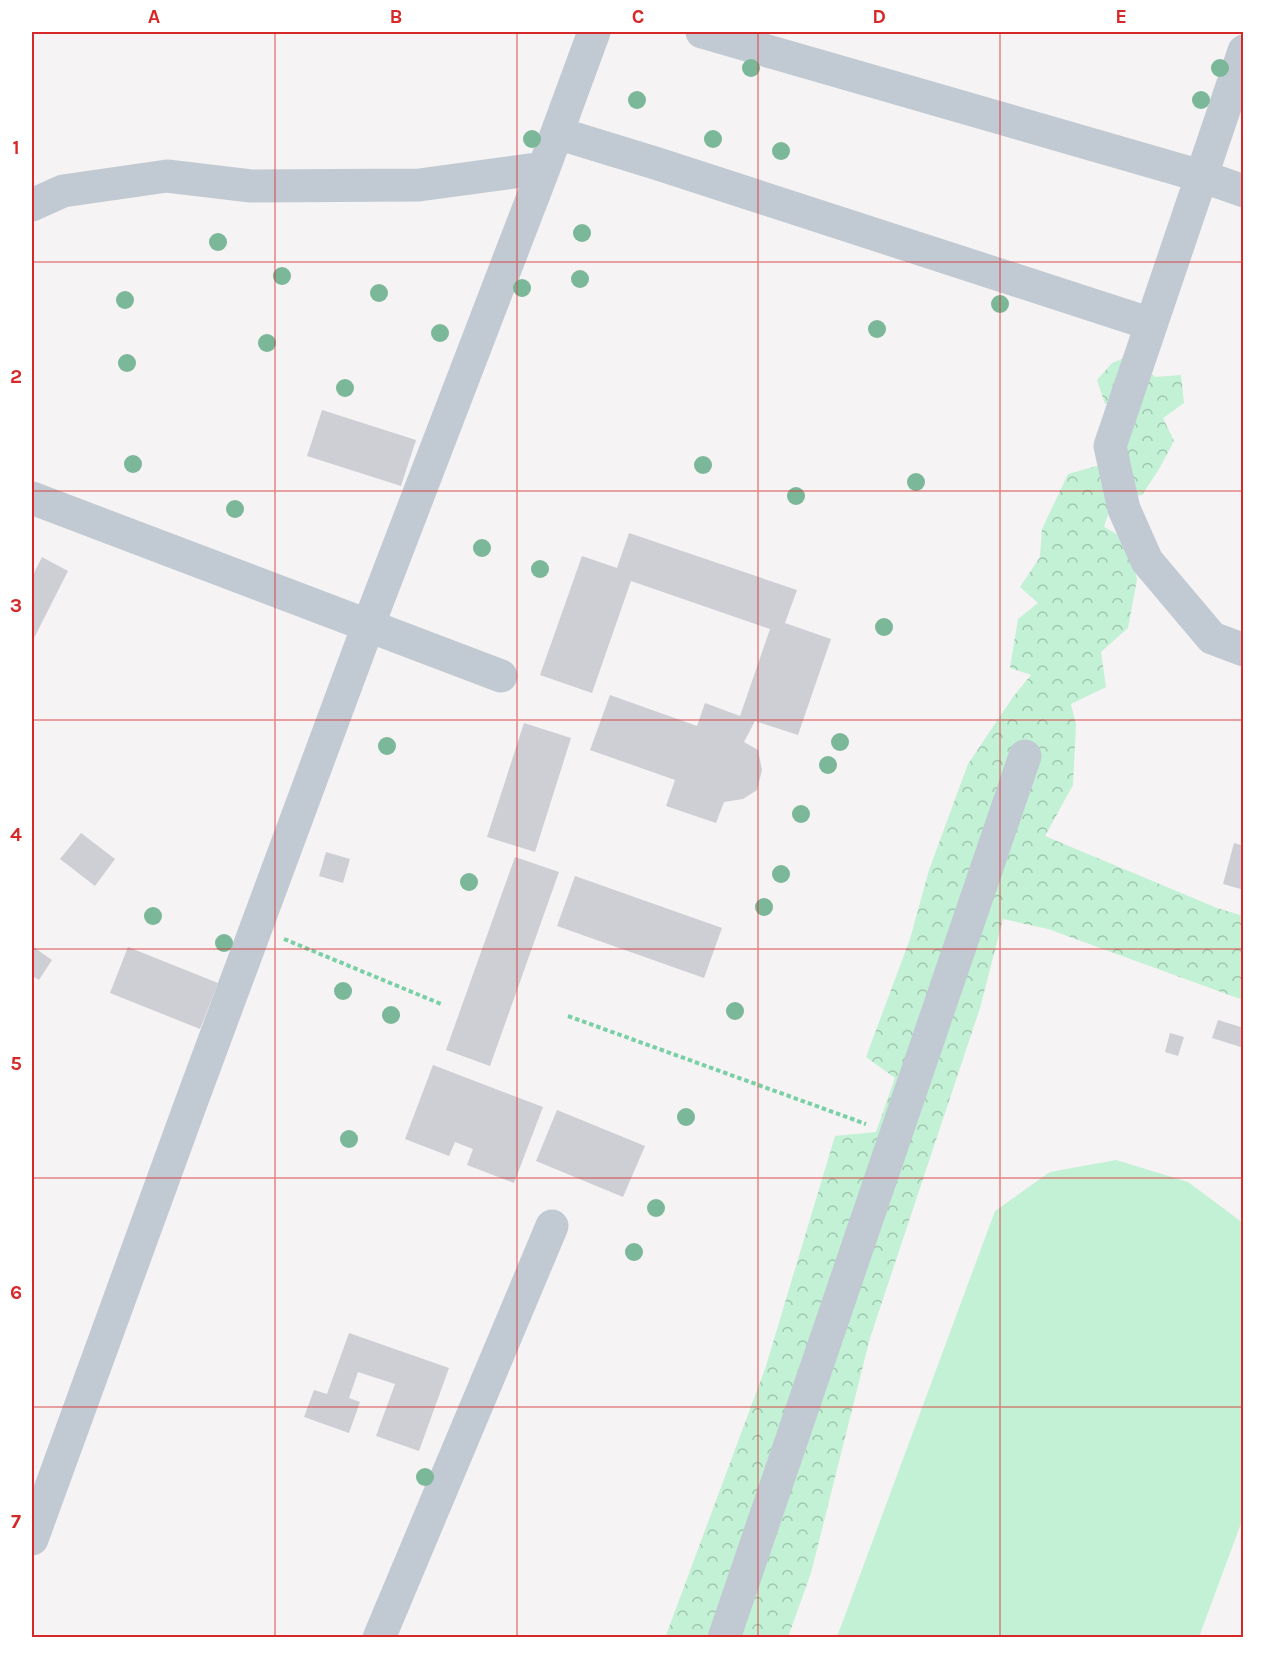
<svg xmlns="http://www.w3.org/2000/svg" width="1275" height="1669" viewBox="0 0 1275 1669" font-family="Karla,sans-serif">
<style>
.forest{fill:url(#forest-crowns)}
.park{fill:#c3f1d5}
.building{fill:#cdcfd5}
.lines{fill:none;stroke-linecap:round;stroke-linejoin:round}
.path{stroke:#7ad0a6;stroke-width:4;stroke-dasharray:4.5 3;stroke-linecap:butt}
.minor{stroke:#c1cad2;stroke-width:33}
.tree{fill:#7bb799}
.grid{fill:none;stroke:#d62828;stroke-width:1.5;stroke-opacity:0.55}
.neatline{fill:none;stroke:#d62828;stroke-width:2}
.grid-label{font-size:20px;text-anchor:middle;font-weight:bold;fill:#d62828}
</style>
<defs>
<pattern id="forest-crowns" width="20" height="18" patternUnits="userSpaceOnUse" patternTransform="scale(1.5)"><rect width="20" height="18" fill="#c3f1d5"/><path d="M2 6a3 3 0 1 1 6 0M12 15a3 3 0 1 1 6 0" fill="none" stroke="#a0c6b0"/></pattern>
</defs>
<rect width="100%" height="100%" fill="#f5f3f3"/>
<path class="forest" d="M1133 355 1155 377 1181 375 1184 403 1163 418 1174 441 1159 469 1142 495 1113 498 1104 527 1128 540 1137 579 1128 628 1101 652 1106 687 1071 704 1076 725 1073 785 1045 836 1217 908 1243 916V1000L1048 929 1003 919 980 1008 870 1338 811 1573 788 1637 665 1638 766 1366 835 1136 876 1132 895 1078 866 1057 910 939 929 870 968 764 1013 697 1031 675 1010 668 1018 619 1038 603 1020 587 1040 557 1042 529 1068 474 1100 465 1136 399 1105 404 1097 380 1112 363Z"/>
<path class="park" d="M1116 1160 1188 1182 1243 1223V1518L1199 1637H837L995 1211 1050 1172Z"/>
<path class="building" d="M322 410 416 440 401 486 307 456Z
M629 533 797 590 785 623 831 639 798 735 755 721 744 742 758 750 762 770 757 790 743 799 724 802 716 823 666 806 675 780 590 750 610 695 697 726 705 703 740 716 770 629 631 581 592 693 540 675 582 556 617 568Z
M42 557 68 571 32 642V577Z
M524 723 571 738 535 852 487 837Z
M81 833 115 859 95 886 60 859Z
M1234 843 1244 846V890L1223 884Z
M326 852 350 859 343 883 319 876Z
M515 857 559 872 490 1066 446 1050Z
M575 876 722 928 704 978 557 926Z
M32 946 52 960 39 980 32 976Z
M128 947 218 983 200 1029 110 993Z
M1218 1020 1244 1028V1048L1212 1038Z
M1170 1033 1184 1037 1178 1056 1165 1052Z
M433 1065 543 1107 514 1183 467 1165 473 1149 455 1142 449 1156 405 1139Z
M557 1110 645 1146 623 1197 536 1161Z
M349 1333 449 1368 419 1451 376 1436 395 1384 358 1372 349 1398 360 1402 349 1433 304 1417 314 1390 327 1394Z"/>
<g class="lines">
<path class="path" d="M284 939 441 1004
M568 1016 866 1124"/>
<path class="minor" d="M702 32 1201 176 1244 191
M1244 51 1110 446 1124 509 1147 561 1212 638 1244 650
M557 133 655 163 1151 324
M32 205 63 191 167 176 251 186 419 185 544 168
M32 498 501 676
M32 1539 191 1103 368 626 544 168 594 32
M379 1638 552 1226
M724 1638 1025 756"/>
</g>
<g class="tree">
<circle cx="751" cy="68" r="9"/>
<circle cx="1220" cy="68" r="9"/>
<circle cx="637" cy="100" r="9"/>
<circle cx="1201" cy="100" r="9"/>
<circle cx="532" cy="139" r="9"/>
<circle cx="713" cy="139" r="9"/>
<circle cx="781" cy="151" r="9"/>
<circle cx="582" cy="233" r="9"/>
<circle cx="218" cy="242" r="9"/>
<circle cx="282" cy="276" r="9"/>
<circle cx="580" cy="279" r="9"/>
<circle cx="522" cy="288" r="9"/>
<circle cx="379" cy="293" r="9"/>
<circle cx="125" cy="300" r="9"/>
<circle cx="1000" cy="304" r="9"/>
<circle cx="877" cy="329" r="9"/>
<circle cx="440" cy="333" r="9"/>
<circle cx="267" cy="343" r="9"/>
<circle cx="127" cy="363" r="9"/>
<circle cx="345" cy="388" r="9"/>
<circle cx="133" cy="464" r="9"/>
<circle cx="703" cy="465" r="9"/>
<circle cx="916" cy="482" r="9"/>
<circle cx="796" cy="496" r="9"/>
<circle cx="235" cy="509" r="9"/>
<circle cx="482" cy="548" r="9"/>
<circle cx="540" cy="569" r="9"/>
<circle cx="884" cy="627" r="9"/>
<circle cx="840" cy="742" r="9"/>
<circle cx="387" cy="746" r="9"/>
<circle cx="828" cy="765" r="9"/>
<circle cx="801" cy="814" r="9"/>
<circle cx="781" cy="874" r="9"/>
<circle cx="469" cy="882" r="9"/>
<circle cx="764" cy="907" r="9"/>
<circle cx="153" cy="916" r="9"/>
<circle cx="224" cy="943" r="9"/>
<circle cx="343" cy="991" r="9"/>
<circle cx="735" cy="1011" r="9"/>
<circle cx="391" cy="1015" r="9"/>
<circle cx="686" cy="1117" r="9"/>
<circle cx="349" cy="1139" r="9"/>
<circle cx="656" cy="1208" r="9"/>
<circle cx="634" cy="1252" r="9"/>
<circle cx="425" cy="1477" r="9"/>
</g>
<path class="grid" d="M275 32V1638M517 32V1638M758 32V1638M1000 32V1638M32 262H1244M32 491H1244M32 720H1244M32 949H1244M32 1178H1244M32 1407H1244"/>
<rect width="1275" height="1669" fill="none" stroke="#ffffff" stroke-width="66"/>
<rect x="33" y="33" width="1209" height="1603" class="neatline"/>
<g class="grid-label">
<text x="154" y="23">A</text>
<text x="396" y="23">B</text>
<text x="638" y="23">C</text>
<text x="879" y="23">D</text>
<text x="1121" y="23">E</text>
<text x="16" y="154">1</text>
<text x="16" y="383">2</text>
<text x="16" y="612">3</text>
<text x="16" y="841">4</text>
<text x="16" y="1070">5</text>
<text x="16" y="1299">6</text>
<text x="16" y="1528">7</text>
</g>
</svg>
